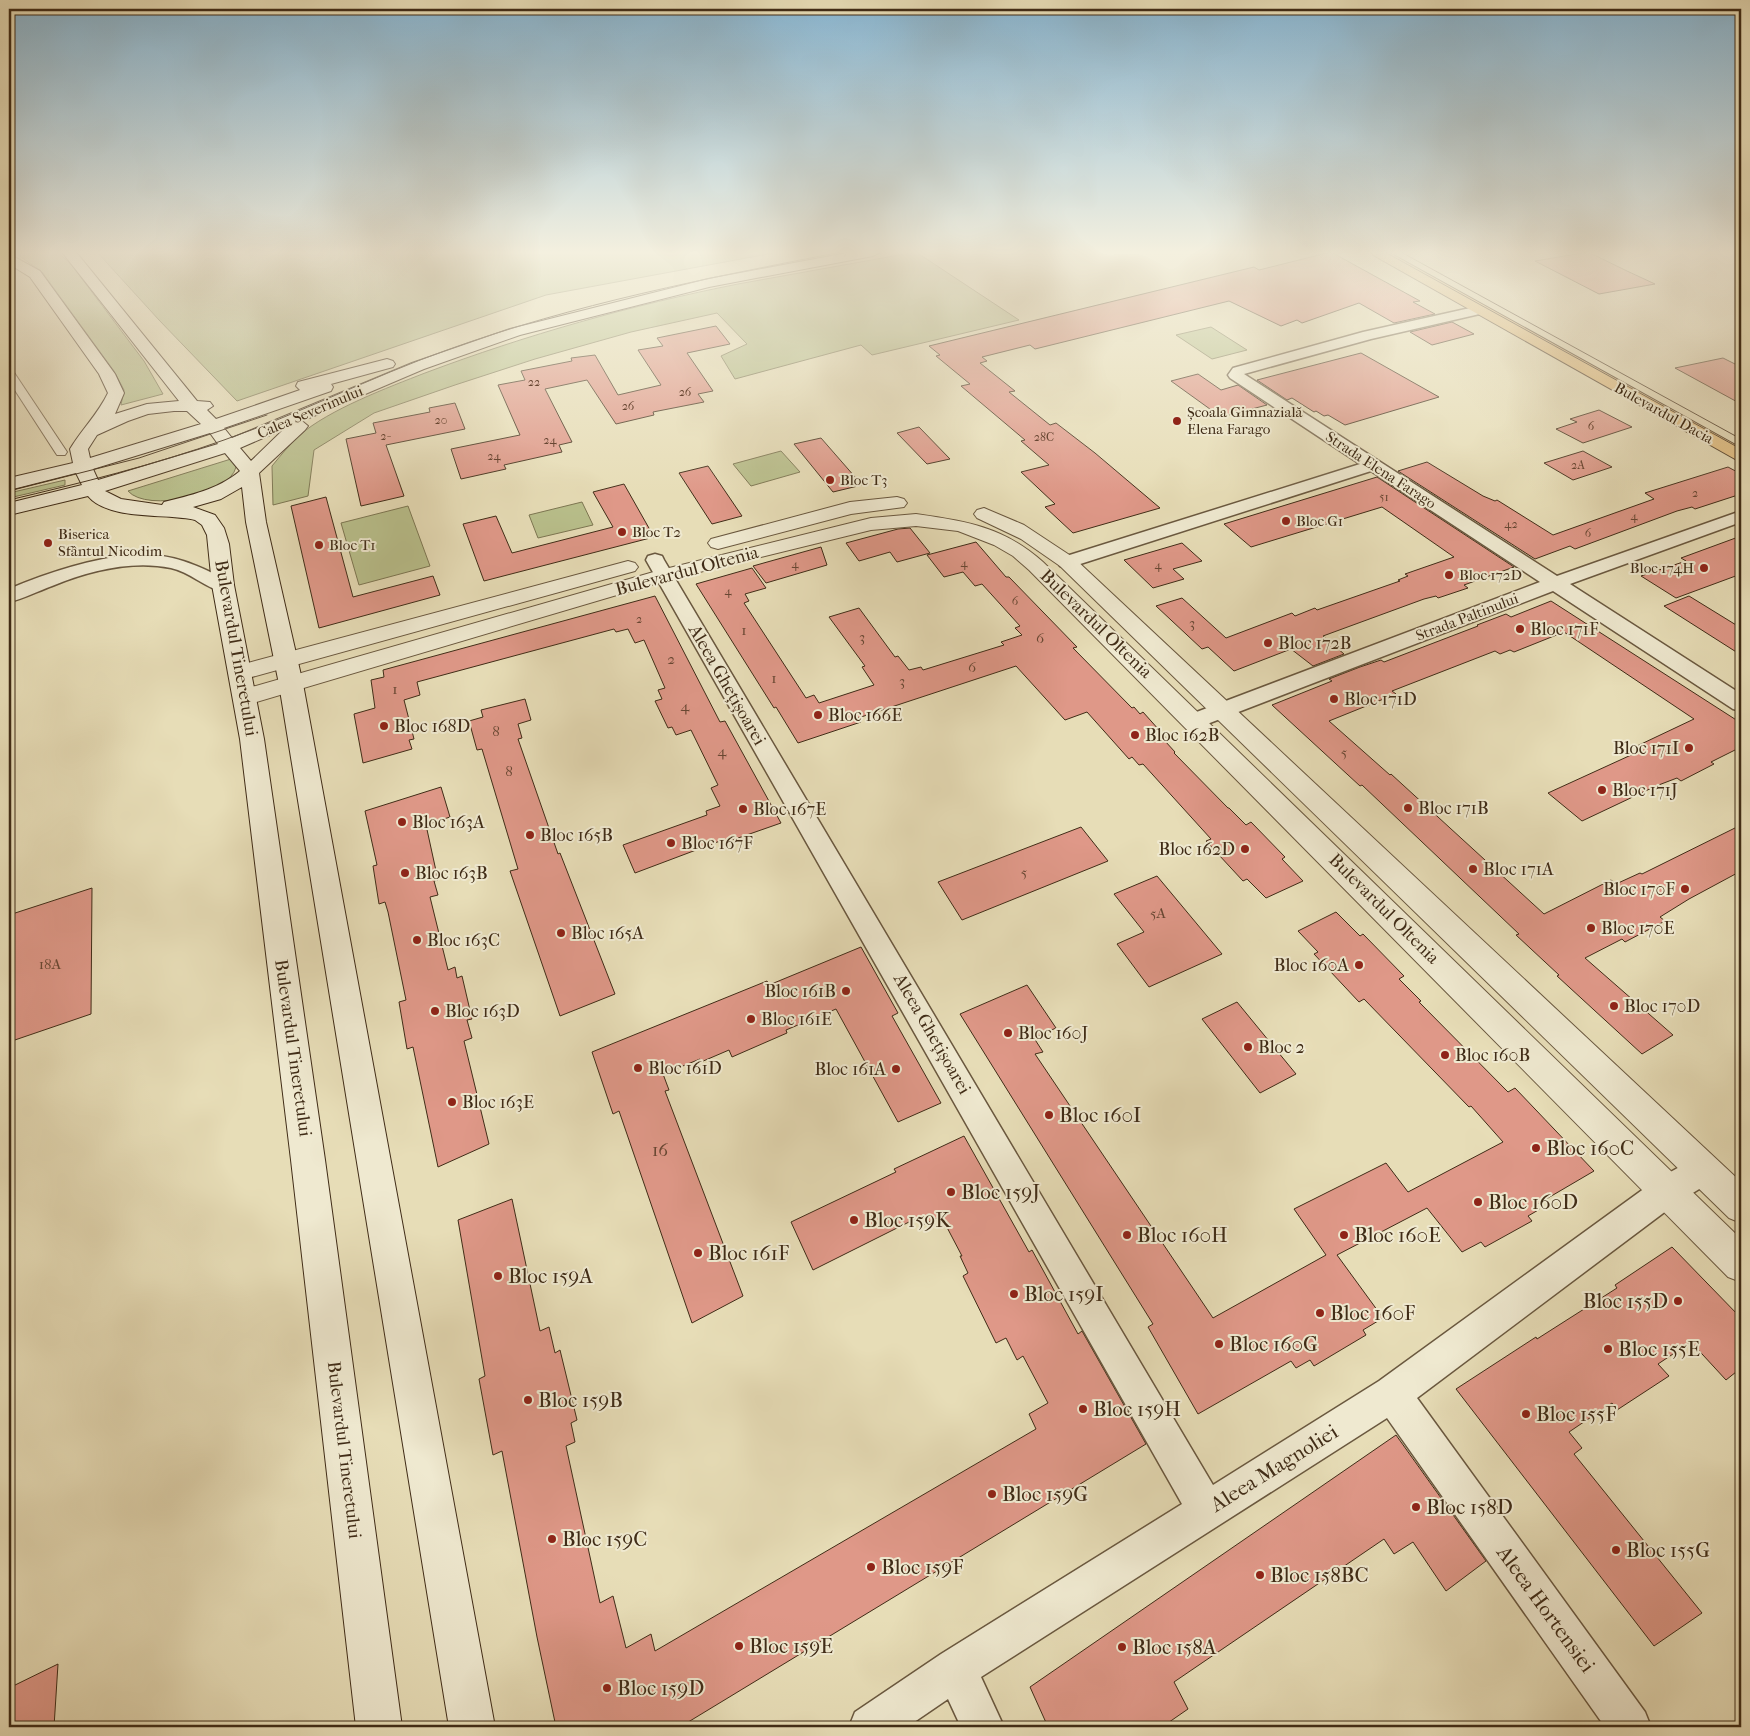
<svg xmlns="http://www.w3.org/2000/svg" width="1750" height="1736" viewBox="0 0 1750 1736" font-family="'IM FELL French Canon',serif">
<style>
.green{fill:#b9c08c;stroke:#7c7652}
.building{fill:#df9888;stroke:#402c17}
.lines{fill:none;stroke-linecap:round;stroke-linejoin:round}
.pedestrian-casing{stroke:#6a583f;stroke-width:2}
.minor-casing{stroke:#6a583f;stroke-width:3}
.tertiary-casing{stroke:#6a583f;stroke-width:2}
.secondary-casing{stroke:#402c17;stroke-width:2}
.primary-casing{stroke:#402c17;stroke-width:2}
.pedestrian{fill:#efe9d0;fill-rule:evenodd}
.minor{fill:#efe9d0;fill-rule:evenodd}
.tertiary{fill:#efe9d0;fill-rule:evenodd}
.secondary{fill:#efe9d0;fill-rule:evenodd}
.primary{fill:#e4be7c;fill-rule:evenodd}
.tram{stroke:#402c17;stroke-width:1}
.poi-dot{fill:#8f2418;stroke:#efe9d0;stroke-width:2}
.labels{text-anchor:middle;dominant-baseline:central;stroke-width:4;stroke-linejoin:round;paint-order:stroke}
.far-number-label{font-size:12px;fill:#684733}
.far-street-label{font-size:15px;fill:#402c17;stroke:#efe9d0}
.far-poi-label{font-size:15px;fill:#402c17;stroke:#efe9d0;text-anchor:start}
.number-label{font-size:15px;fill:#684733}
.street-label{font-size:18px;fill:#402c17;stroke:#efe9d0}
.poi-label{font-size:18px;fill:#402c17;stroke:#efe9d0;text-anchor:start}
.near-number-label{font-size:18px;fill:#684733}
.near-poi-label{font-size:21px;fill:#402c17;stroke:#efe9d0;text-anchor:start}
.near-street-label{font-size:21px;fill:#402c17;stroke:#efe9d0}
</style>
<rect width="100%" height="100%" fill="#e7ddb7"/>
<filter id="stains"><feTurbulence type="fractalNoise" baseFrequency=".004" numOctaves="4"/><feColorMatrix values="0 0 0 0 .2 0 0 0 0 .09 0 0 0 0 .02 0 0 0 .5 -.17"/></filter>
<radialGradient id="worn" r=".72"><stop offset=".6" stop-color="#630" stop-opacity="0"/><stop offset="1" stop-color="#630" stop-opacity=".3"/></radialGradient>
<path class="green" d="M14 252H57L70 263 144 361 163 394 121 405 124 390 114 371 42 272Z
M97 252H779L546 295 237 401 159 320Z
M916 252 1019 320 872 355 861 345 735 379 721 356 747 344 717 313 631 332 535 359 455 385 374 413 314 450 308 496 273 505 272 466C281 455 290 444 300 435 328 410 389 387 425 373 526 335 632 305 738 284 797 273 857 263 916 252Z
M1211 327 1247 350 1212 359 1176 335Z
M781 451 800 472 751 486 733 464Z
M231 459 236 467C230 495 147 513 128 491Z
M65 480V485L9 498V493Z
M582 502 593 525 538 538 529 515Z
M408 506 430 566 359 585 341 523Z"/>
<path class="building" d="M1331 252 1420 301 1413 302 1435 314 1394 323 1359 303 1302 323 1297 320 1281 326 1229 301 1035 349 1030 345 982 357 987 361 980 363 1015 391 1009 392 1050 425 1056 423 1095 453 1160 508 1073 533 1045 507 1055 504 1021 472 1049 465 1021 441 1025 440 961 386 970 384 936 356 940 355 929 346 1254 267 1259 270Z
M1588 252 1627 271 1655 284 1599 294 1535 261Z
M1452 322 1474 334 1432 345 1410 332Z
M716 326 730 344 687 353 713 391 698 394 704 402 653 412 654 415 616 424 587 380 545 389 572 442 559 445 562 452 504 465 506 469 461 479 451 449 520 435 498 385 525 380 521 371 572 361 571 358 595 355 618 395 661 385 638 350 663 346 657 338Z
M1361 353 1439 397 1345 425 1328 415 1324 416 1316 411 1314 412 1292 398 1287 400 1257 380Z
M1723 358 1741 367V404L1675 368Z
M1198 374 1221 390 1238 385 1267 405 1221 417 1171 381Z
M455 403 465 429 386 445 404 496 361 506 346 439 376 433 373 423 430 412 429 408Z
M1599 410 1632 427 1583 443 1556 429 1577 422 1570 419Z
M919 427 950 459 927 464 897 433Z
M821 438 862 485 833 492 794 444Z
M1583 451 1612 467 1573 480 1544 463Z
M1427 462 1483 496 1495 501 1497 500 1553 535 1654 499 1645 493 1728 467 1741 474V494L1695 509 1692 507 1677 511 1575 549 1570 546 1535 559 1398 471Z
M708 466 742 516 712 524 679 473Z
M1377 477 1514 567 1464 585 1468 588 1438 598 1436 596 1424 599 1323 636 1344 654 1313 666 1291 649 1234 671 1208 647 1202 649 1156 606 1182 598 1226 638 1292 613 1295 616 1315 608 1317 610 1400 581 1398 580 1408 576 1405 574 1454 557 1382 507 1251 547 1224 524Z
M624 484 654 537 484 581 463 524 496 516 512 553 613 527 593 492Z
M326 497 353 597 433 576 440 595 319 628 291 506Z
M910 528 930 553 897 562 890 552 859 561 846 543 898 529Z
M1741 536V574L1676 598 1641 576 1686 561 1681 558Z
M976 542 1006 577H1009L1077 647 1073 648 1132 708 1134 707 1140 714 1143 712 1168 740 1165 741 1175 752 1174 753 1228 808H1229L1246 825 1251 822 1285 857 1282 859 1303 881 1266 898 1247 879 1243 881 1206 841 1211 839 1143 764 1139 765 1132 757 1129 759 1087 712 1065 720 1016 666 858 718 861 722 798 743 776 707 774 708 696 584 752 568 766 588 745 594 749 601 744 603 806 698 814 695 819 703 874 685 862 667 865 666 829 617 859 608 895 657 898 656 909 670 921 667 923 670 1004 645 1001 642 1022 635 1015 628 1020 626 982 584 975 586 963 572 944 577 927 555Z
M1182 543 1202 561 1173 569 1184 579 1153 588 1124 560Z
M821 547 827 565 766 583 753 566Z
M655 596 720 722 725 721 781 823 721 844 720 841 635 873 623 845 707 815 706 811 720 806 711 788 718 785 691 730 676 735 672 727 668 728 655 701 662 699 658 690 665 688 644 640 635 643 628 629 616 632 614 629 417 682 420 695 404 700 414 739 409 740 412 749 363 763 354 714 375 708 371 680 384 677 383 670Z
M1689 596 1741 628V655L1664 606Z
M1551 601 1741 723V747L1711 762 1714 764 1681 781 1677 778 1656 786 1582 821 1548 793 1642 750 1637 746 1694 719 1564 632 1514 652 1510 650 1500 654 1495 651 1392 691 1396 694 1329 721 1390 775 1391 774 1544 914 1611 880 1616 884 1640 873 1642 874 1741 825V871L1689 899 1660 917 1665 921 1625 942 1622 939 1585 958 1673 1035 1642 1054 1557 976 1559 975 1516 935 1519 934 1362 785 1360 786 1272 705 1332 681 1329 679 1360 667 1381 660 1384 662 1478 626 1477 625 1506 614 1511 617Z
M525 699 531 720 518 724 522 738 518 739 558 854 560 853 615 994 560 1016 510 871 518 869 482 749 477 750 469 721 483 717 481 710Z
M441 787 450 817 426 825 438 880 434 881 438 895 430 897 448 970 455 967 457 978 462 976 472 1019 467 1020 472 1038 464 1041 489 1144 438 1167 413 1047 407 1049 399 1002 406 1000 388 912 385 902 379 904 373 866 377 865 365 811Z
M1081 827 1108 861 962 920 938 882Z
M1157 876 1222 954 1149 987 1117 944 1144 932 1114 894Z
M92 888 91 1014 9 1042V915Z
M1336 912 1360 936 1363 934 1404 976 1399 979 1421 1001 1419 1002 1508 1092 1515 1088 1594 1171 1536 1205 1540 1209 1528 1216 1532 1221 1485 1247 1481 1242 1462 1252 1427 1208 1337 1255 1383 1318 1363 1330 1366 1335 1314 1366 1310 1360 1296 1368 1291 1361 1198 1414 1148 1327 1153 1324 960 1014 1027 985 1056 1028 1034 1038 1043 1052 1035 1054 1213 1318 1326 1255 1294 1209 1386 1163 1408 1192 1503 1142 1471 1106 1469 1107 1364 999 1359 1002 1314 954 1318 952 1298 931Z
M861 947 898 1013 892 1016 941 1103 898 1122 836 1009 786 1030 787 1033 732 1057 729 1050 701 1062 700 1059 663 1074 669 1090 665 1091 743 1296 692 1323 619 1111 613 1114 592 1052 767 981 769 985Z
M1237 1002 1296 1074 1260 1093 1202 1019Z
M964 1136 1029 1252 1032 1250 1078 1334 1082 1331 1146 1444 680 1727H556L537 1637 502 1451 493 1455 479 1379 485 1376 458 1220 512 1199 540 1331 549 1327 555 1353 560 1350 577 1420 571 1423 575 1442 566 1446 600 1603 613 1596 626 1648 651 1634 655 1651 1036 1429 1029 1414 1048 1403 1023 1356 1017 1360 1006 1338 996 1343 963 1276 968 1273 960 1256H962L941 1216 923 1225 919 1217 813 1270 791 1222 896 1172 894 1169Z
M1672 1247 1741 1318V1368L1726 1380 1691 1342 1658 1364 1669 1376 1617 1410 1612 1403 1569 1432 1582 1448 1574 1454 1702 1613 1654 1646 1456 1389 1536 1337 1537 1339 1617 1288 1615 1285Z
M1396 1435 1486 1561 1446 1591 1413 1542 1394 1554 1384 1539 1174 1682 1188 1709 1162 1727H1048L1030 1687Z
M58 1664 54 1727H9V1688Z"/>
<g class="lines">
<defs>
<path id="pedestrian" d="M9 370 13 371 67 452 65 455H57L55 452 9 381Z"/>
<path id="minor" d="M1479 306 1484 307 1486 310 1484 313 1371 339 1244 374 1557 576 1741 511V522L1570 584 1741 694V711L1733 709 1553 591 1202 726 1194 729 1186 726 1183 721 1186 716 1540 582 1371 471 1074 566 1067 568 1060 566 1058 562 1060 558 1360 464 1230 378 1228 375 1233 368 1363 332Z
M134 554C173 554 196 564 230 582L233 586 230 590 223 592C204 587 190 572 171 568 131 560 89 571 52 586 38 591 23 599 9 602V589C49 572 91 559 134 554Z
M655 554 662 556 664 560 1213 1485 1379 1381 1656 1180 1703 1154 1714 1158 1719 1169 1714 1180 1678 1202 1417 1398 1645 1712 1651 1727H1605L1387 1418 981 1677 1004 1727H961L948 1699 907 1727H849L855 1712 941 1654 1182 1504 646 560 648 556Z"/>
<path id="tertiary" d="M897 497 904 499 907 503 904 507 851 514 718 549 711 547 708 543 711 539 850 502Z
M984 508 1024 525 1074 558 1741 1182V1223L1729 1218 1060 566 1021 539 977 518 974 514 977 510Z
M916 514C966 521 1004 527 1043 562L1741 1239V1282L1728 1277 1029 570 1013 556 994 545 958 531 916 526 871 530 671 579 246 705 238 703 234 697 238 691 657 571 871 518Z
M628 561 635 563 638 567 635 571 241 680 233 677 229 672 233 667Z"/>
<path id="secondary" d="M62 252H76L197 401 210 402 213 406 207 410 216 419 300 390 296 386 298 382 387 359 393 361 395 364 393 367 331 384 333 387 331 391 224 428 232 438 412 363 510 329 708 279 852 252H880L873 256 709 287 520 335 424 369 302 421 308 426 305 430 259 473 266 522 303 684 495 1727H449L279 684 246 522 242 487 221 499 193 507 215 515 224 528 229 544 234 585 264 739 325 1160 402 1727H356L291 1160 240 739 212 585 207 535 202 525 195 520C166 513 109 521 88 496L9 515V503L82 485 76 473 9 490V478L73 463 70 449C82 429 98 414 108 393L99 374 30 277 9 264V254L40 271 115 374 124 393 115 414 147 404 179 401ZM174 411H187L201 424 90 458 88 449 97 435 128 421 148 414ZM284 429 251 461 240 448ZM210 433 218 444 98 480 93 469ZM225 453 240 471C217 490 191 495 164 502L162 505 121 499 105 491Z"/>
<path id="primary" d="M1371 252H1388L1741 448V460L1735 459 1373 255Z"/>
</defs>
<use href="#pedestrian" class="pedestrian-casing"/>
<use href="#minor" class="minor-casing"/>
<use href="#tertiary" class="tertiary-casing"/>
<use href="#secondary" class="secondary-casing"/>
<use href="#primary" class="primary-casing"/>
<use href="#pedestrian" class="pedestrian"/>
<use href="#minor" class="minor"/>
<use href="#tertiary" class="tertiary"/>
<use href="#secondary" class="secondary"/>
<use href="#primary" class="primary"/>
<path class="tram" d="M1385 252 1741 449
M1401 252 1741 439
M9 491 139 458 267 415
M9 500C81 483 154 465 224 440 299 414 371 377 447 350 574 304 708 278 841 252"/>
</g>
<linearGradient id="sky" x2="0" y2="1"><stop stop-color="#88b7d4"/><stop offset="0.51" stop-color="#f4f0df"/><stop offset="1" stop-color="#f4f0df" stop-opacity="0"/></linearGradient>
<rect width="1750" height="495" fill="url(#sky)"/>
<g class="poi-dot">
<circle cx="1177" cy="421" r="5"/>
<circle cx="830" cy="480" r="5"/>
<circle cx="1286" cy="521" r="5"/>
<circle cx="622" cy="532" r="5"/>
<circle cx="48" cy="543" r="5"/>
<circle cx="319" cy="545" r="5"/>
<circle cx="1704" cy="568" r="5"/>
<circle cx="1449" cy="575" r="5"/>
<circle cx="1520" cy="629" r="5"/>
<circle cx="1268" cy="643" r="5"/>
<circle cx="1334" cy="699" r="5"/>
<circle cx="818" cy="715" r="5"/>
<circle cx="384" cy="726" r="5"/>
<circle cx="1135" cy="735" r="5"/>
<circle cx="1689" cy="748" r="5"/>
<circle cx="1602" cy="790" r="5"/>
<circle cx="1408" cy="808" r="5"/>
<circle cx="743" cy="809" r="5"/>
<circle cx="402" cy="822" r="5"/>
<circle cx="530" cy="835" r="5"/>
<circle cx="671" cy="843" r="5"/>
<circle cx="1245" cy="849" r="5"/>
<circle cx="1473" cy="869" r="5"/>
<circle cx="405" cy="873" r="5"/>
<circle cx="1685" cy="889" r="5"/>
<circle cx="1591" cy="928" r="5"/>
<circle cx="561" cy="933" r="5"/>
<circle cx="417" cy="940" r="5"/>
<circle cx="1359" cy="965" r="5"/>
<circle cx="846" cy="991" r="5"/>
<circle cx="1614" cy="1006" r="5"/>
<circle cx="435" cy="1011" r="5"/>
<circle cx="751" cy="1019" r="5"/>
<circle cx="1008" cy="1033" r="5"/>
<circle cx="1248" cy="1047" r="5"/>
<circle cx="1445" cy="1055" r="5"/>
<circle cx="638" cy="1068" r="5"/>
<circle cx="896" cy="1069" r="5"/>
<circle cx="452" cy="1102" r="5"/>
<circle cx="1049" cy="1115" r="5"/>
<circle cx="1536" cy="1148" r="5"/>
<circle cx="951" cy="1192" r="5"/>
<circle cx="1478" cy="1202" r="5"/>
<circle cx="854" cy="1220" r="5"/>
<circle cx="1127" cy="1235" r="5"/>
<circle cx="1344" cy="1235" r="5"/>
<circle cx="698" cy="1253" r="5"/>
<circle cx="498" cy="1276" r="5"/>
<circle cx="1014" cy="1294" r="5"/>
<circle cx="1678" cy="1301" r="5"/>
<circle cx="1320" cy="1313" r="5"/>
<circle cx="1219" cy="1344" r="5"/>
<circle cx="1608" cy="1349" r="5"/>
<circle cx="528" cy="1400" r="5"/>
<circle cx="1083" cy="1409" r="5"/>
<circle cx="1526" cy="1414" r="5"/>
<circle cx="992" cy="1494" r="5"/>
<circle cx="1416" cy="1507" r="5"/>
<circle cx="552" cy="1539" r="5"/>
<circle cx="1616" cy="1550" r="5"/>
<circle cx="871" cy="1567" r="5"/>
<circle cx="1260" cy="1575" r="5"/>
<circle cx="739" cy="1646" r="5"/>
<circle cx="1122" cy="1647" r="5"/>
<circle cx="607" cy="1688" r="5"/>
</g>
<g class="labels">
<g class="far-number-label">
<text x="534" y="382">22</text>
<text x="685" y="392">26</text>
<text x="628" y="406">26</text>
<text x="441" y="420">20</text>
<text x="1591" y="426">6</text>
<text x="385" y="436">2-</text>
<text x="1044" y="437">28C</text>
<text x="550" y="440">24</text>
<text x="494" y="456">24</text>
<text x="1578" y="465">2A</text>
<text x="1695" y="493">2</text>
<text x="1384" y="497">51</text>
<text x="1634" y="516">4</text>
<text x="1511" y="524">42</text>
<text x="1588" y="533">6</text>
<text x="964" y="563">4</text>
<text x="795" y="564">4</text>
<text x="1158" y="565">4</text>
<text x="728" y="591">4</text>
<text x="1015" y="601">6</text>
<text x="639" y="619">2</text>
</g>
<g class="far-street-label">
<text transform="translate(310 412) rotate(-23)">Calea Severinului</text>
<text transform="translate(1664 413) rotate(29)">Bulevardul Dacia</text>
<text transform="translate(1381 470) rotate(33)">Strada Elena Farago</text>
<text transform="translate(1467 617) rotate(-21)">Strada Paltinului</text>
</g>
<g class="far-poi-label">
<text x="1187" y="412">Școala Gimnazială<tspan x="1187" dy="17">Elena Farago</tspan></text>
<text x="840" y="480">Bloc T3</text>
<text x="1296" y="521">Bloc G1</text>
<text x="632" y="532">Bloc T2</text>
<text x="58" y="534">Biserica<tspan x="58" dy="17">Sfântul Nicodim</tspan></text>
<text x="329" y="545">Bloc T1</text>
<text x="1694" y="568" text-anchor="end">Bloc 174H</text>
<text x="1459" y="575">Bloc 172D</text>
</g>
<g class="number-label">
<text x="1192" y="623">3</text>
<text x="744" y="630">1</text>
<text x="862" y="637">3</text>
<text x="1040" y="638">6</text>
<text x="671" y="659">2</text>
<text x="972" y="667">6</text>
<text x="774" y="678">1</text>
<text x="902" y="681">3</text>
<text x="395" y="689">1</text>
<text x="685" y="706">4</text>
<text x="496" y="731">8</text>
<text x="722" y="751">4</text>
<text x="1344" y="752">5</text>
<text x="509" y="771">8</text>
<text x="1024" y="872">5</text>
<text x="1158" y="913">5A</text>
<text x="50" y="964">18A</text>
</g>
<g class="street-label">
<text transform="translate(687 571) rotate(-15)">Bulevardul Oltenia</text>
<text transform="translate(1096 624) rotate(44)">Bulevardul Oltenia</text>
<text transform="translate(236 648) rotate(80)">Bulevardul Tineretului</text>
<text transform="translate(727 685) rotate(60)">Aleea Ghețișoarei</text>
<text transform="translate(1384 909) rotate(45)">Bulevardul Oltenia</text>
<text transform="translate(932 1034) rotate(60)">Aleea Ghețișoarei</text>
<text transform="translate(293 1048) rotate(82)">Bulevardul Tineretului</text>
<text transform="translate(344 1450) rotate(83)">Bulevardul Tineretului</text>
</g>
<g class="poi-label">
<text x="1530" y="629">Bloc 171F</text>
<text x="1278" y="643">Bloc 172B</text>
<text x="1344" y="699">Bloc 171D</text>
<text x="828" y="715">Bloc 166E</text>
<text x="394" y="726">Bloc 168D</text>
<text x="1145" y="735">Bloc 162B</text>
<text x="1679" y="748" text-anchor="end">Bloc 171I</text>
<text x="1612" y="790">Bloc 171J</text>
<text x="1418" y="808">Bloc 171B</text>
<text x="753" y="809">Bloc 167E</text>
<text x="412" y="822">Bloc 163A</text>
<text x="540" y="835">Bloc 165B</text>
<text x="681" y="843">Bloc 167F</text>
<text x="1235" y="849" text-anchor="end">Bloc 162D</text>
<text x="1483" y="869">Bloc 171A</text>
<text x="415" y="873">Bloc 163B</text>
<text x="1675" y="889" text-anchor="end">Bloc 170F</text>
<text x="1601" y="928">Bloc 170E</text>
<text x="571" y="933">Bloc 165A</text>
<text x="427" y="940">Bloc 163C</text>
<text x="1349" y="965" text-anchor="end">Bloc 160A</text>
<text x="836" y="991" text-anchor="end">Bloc 161B</text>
<text x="1624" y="1006">Bloc 170D</text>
<text x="445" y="1011">Bloc 163D</text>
<text x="761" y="1019">Bloc 161E</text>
<text x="1018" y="1033">Bloc 160J</text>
<text x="1258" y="1047">Bloc 2</text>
<text x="1455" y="1055">Bloc 160B</text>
<text x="648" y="1068">Bloc 161D</text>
<text x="886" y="1069" text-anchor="end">Bloc 161A</text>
<text x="462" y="1102">Bloc 163E</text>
</g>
<g class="near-number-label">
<text x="660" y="1150">16</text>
</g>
<g class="near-poi-label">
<text x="1059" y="1115">Bloc 160I</text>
<text x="1546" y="1148">Bloc 160C</text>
<text x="961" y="1192">Bloc 159J</text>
<text x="1488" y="1202">Bloc 160D</text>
<text x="864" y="1220">Bloc 159K</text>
<text x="1137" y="1235">Bloc 160H</text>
<text x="1354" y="1235">Bloc 160E</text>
<text x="708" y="1253">Bloc 161F</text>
<text x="508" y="1276">Bloc 159A</text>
<text x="1024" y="1294">Bloc 159I</text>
<text x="1668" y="1301" text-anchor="end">Bloc 155D</text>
<text x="1330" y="1313">Bloc 160F</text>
<text x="1229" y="1344">Bloc 160G</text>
<text x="1618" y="1349">Bloc 155E</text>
<text x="538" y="1400">Bloc 159B</text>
<text x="1093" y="1409">Bloc 159H</text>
<text x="1536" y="1414">Bloc 155F</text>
<text x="1002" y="1494">Bloc 159G</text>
<text x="1426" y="1507">Bloc 158D</text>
<text x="562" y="1539">Bloc 159C</text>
<text x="1626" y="1550">Bloc 155G</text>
<text x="881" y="1567">Bloc 159F</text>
<text x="1270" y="1575">Bloc 158BC</text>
<text x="749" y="1646">Bloc 159E</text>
<text x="1132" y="1647">Bloc 158A</text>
<text x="617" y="1688">Bloc 159D</text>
</g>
<g class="near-street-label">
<text transform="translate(1274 1468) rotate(-32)">Aleea Magnoliei</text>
<text transform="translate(1546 1609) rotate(54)">Aleea Hortensiei</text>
</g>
</g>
<rect width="1750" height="1736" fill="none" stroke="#e7ddb7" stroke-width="30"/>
<rect x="10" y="10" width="1730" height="1716" fill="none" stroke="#402c17" stroke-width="2.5"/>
<rect x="15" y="15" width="1720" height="1706" fill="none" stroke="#402c17"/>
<rect width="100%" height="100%" filter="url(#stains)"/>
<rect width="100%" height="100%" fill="url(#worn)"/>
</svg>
